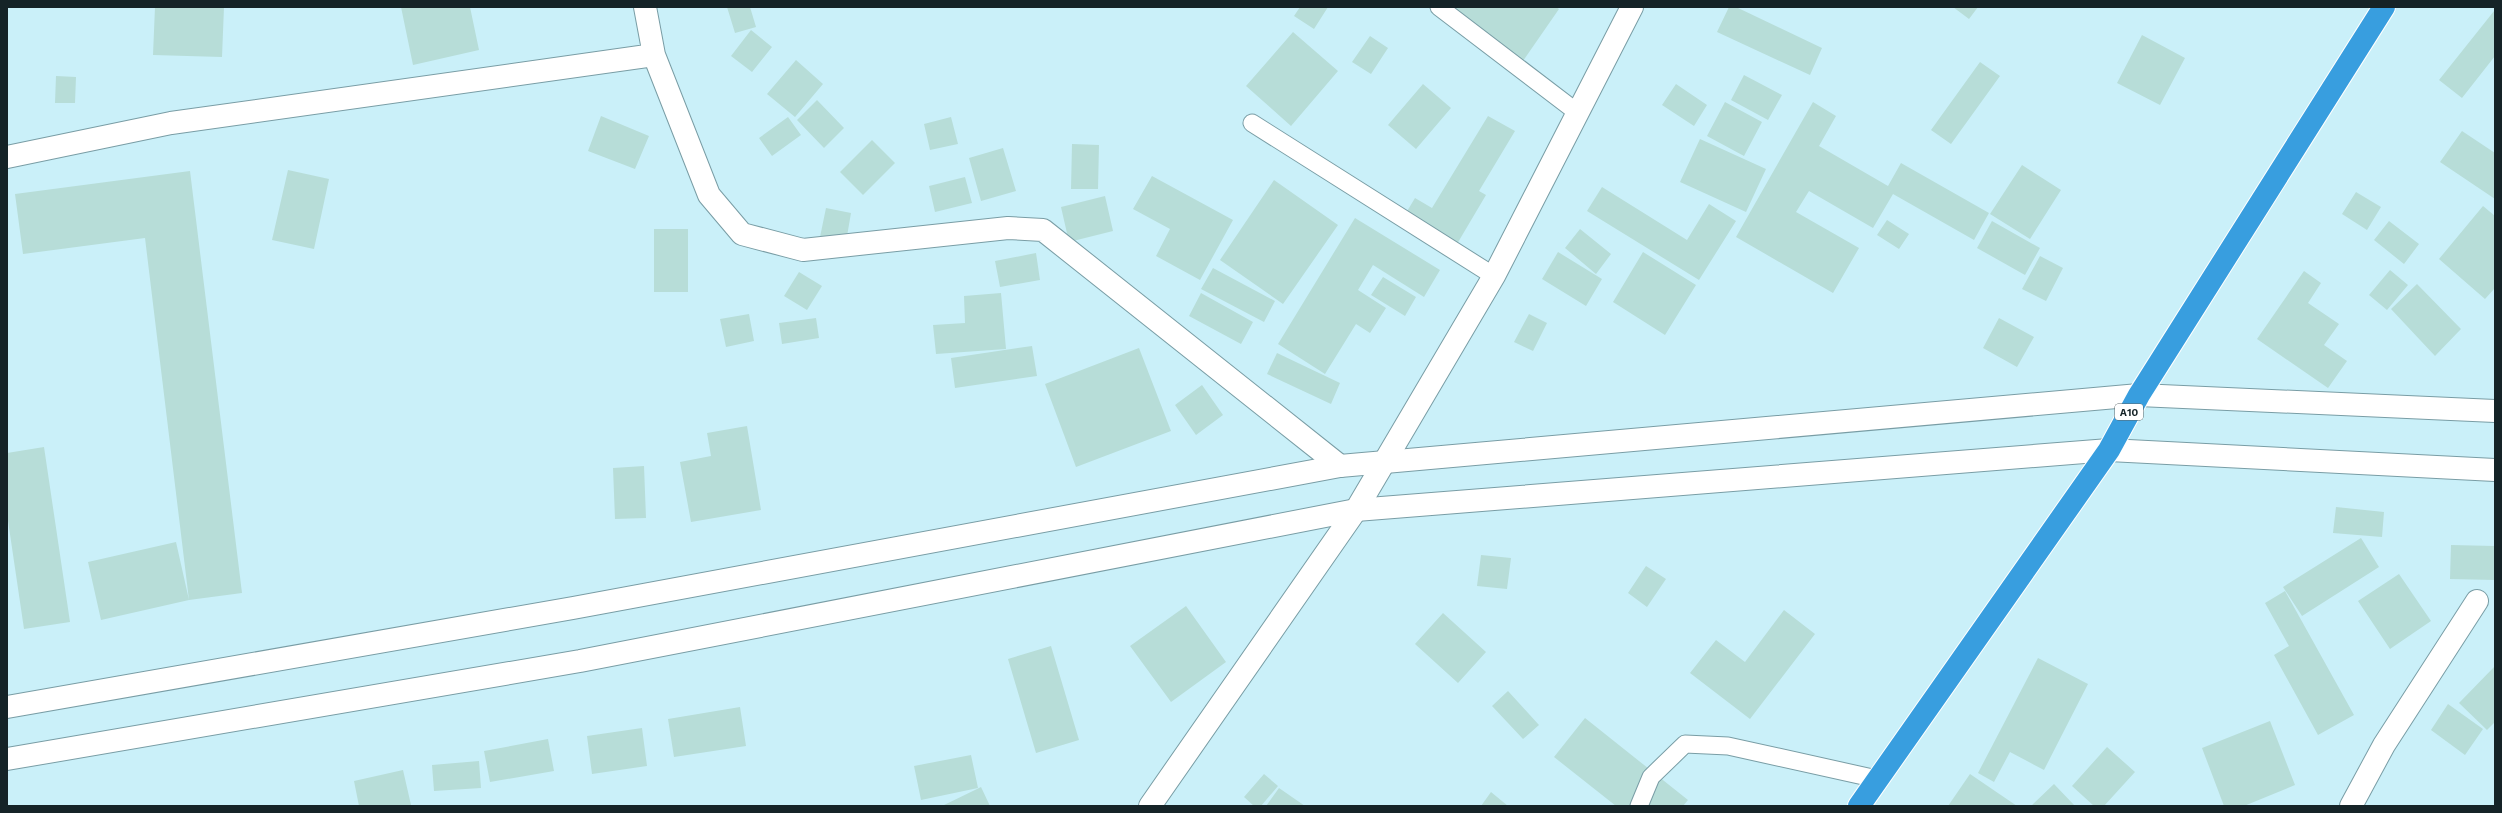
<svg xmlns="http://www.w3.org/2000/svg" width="2502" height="813" viewBox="0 0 2502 813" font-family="Commissioner,sans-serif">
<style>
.building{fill:#b7ddd8}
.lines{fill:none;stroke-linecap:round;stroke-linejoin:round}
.lane-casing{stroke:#799da5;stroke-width:19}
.street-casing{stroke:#799da5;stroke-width:24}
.secondary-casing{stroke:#799da5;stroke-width:24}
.highway-casing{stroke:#fff;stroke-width:24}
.lane{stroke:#fff;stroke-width:17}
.street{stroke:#fff;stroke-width:22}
.secondary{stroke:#fff;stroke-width:22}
.highway{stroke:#389edf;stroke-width:22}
.labels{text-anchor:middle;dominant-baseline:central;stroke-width:3;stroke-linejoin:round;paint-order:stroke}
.shield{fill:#fff;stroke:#5b6568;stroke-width:1}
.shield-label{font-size:10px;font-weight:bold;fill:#152327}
</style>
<rect width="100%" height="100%" fill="#caf0f9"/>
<path class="building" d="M155 7H224L222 57 153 55Z
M401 7H470L479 50 413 65Z
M727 7H750L756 27 735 33Z
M1300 7H1328L1314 29 1294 16Z
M1446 7H1556L1559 9 1523 61Z
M1729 7H1736L1822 48 1810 75 1717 32Z
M1953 7H1978L1969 19Z
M2494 11 2495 56 2462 98 2439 80Z
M751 30 772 47 752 72 731 56Z
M1293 32 1338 71 1291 126 1246 86Z
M2142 35 2185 58 2160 105 2117 83Z
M1370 36 1388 48 1371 74 1352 62Z
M796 60 823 84 795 117 767 94Z
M1980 62 2000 76 1951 144 1931 130Z
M1744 75 1782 95 1768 120 1731 100Z
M56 76 76 77 75 103H55Z
M1423 84 1451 108 1416 149 1388 125Z
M1676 84 1707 105 1694 126 1662 105Z
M817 100 844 128 824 148 797 120Z
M1725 102 1762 122 1744 156 1707 136Z
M1813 102 1836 116 1819 146 1888 186 1901 163 1989 213 1974 240 1893 194 1873 228 1809 191 1796 212 1859 248 1833 293 1736 237Z
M601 116 649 136 635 169 588 151Z
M1488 116 1515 131 1479 191 1486 195 1457 244 1406 213 1415 198 1432 208Z
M788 117 801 135 772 156 759 138Z
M951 117 958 144 930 150 924 124Z
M2462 131 2495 153V199L2440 162Z
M1700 139 1766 169 1746 212 1680 182Z
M872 140 895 163 863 195 840 172Z
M1072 144 1099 145 1098 189H1071Z
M1003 148 1016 191 981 201 969 158Z
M2022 165 2061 190 2030 239 1990 214Z
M288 170 329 179 314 249 272 240Z
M190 171 242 593 189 600 145 238 23 254 15 194Z
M1152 176 1233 220 1200 280 1156 256 1170 229 1133 209Z
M965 177 972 203 935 212 929 186Z
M1274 180 1338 225 1283 304 1220 260Z
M1602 187 1687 240 1709 204 1736 221 1699 280 1587 211Z
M2356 192 2381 207 2367 230 2342 214Z
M1105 196 1113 231 1069 242 1061 207Z
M2483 206 2495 216V288L2485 299 2439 259Z
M826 208 851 213 846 242 820 237Z
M1355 218 1440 270 1424 297 1373 265 1358 290 1386 308 1370 333 1356 324 1325 374 1278 344Z
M1887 220 1909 234 1899 249 1877 235Z
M1992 221 2040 248 2025 275 1977 248Z
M2389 221 2419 244 2404 264 2374 240Z
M654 229H688V292H654Z
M1580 229 1611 254 1596 274 1565 248Z
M1558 252 1602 279 1586 306 1542 279Z
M1643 252 1696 285 1665 335 1613 302Z
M1036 253 1040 280 1000 287 995 261Z
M2040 256 2063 268 2046 301 2022 289Z
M1213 268 1275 301 1264 322 1201 289Z
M2390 270 2408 285 2387 310 2369 295Z
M2304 271 2321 283 2308 303 2339 324 2324 345 2347 361 2328 388 2257 339Z
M799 272 822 286 807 310 784 296Z
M1383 277 1416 297 1405 316 1371 295Z
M2417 284 2461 329 2435 356 2391 309Z
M1001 293 1006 349 936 354 933 325 965 323 964 296Z
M1201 293 1253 322 1241 344 1189 316Z
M749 314 754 341 726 347 720 319Z
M1529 314 1547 323 1533 351 1514 342Z
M816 318 819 338 782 344 779 323Z
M1999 318 2034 337 2017 367 1983 348Z
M1032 346 1037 376 955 388 951 358Z
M1139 348 1171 431 1076 467 1045 384Z
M1277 353 1340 383 1331 404 1267 374Z
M1202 385 1223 415 1196 435 1175 405Z
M747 426 761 510 691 522 680 462 711 456 707 433Z
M44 447 70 622 24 629 7 514V453Z
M644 466 646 518 615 519 613 468Z
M2336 507 2384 512 2382 537 2333 533Z
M2361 538 2379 567 2302 616 2283 587Z
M176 542 189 600 101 620 88 562Z
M2451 545 2495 546V580L2450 579Z
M1481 555 1511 558 1507 589 1477 586Z
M1646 566 1666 579 1647 607 1628 593Z
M2399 574 2431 621 2390 649 2358 601Z
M2285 591 2354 715 2318 735 2274 655 2289 646 2265 603Z
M1186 606 1226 662 1171 702 1130 646Z
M1784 610 1815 634 1750 719 1690 673 1716 640 1745 662Z
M1443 613 1486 652 1458 683 1415 644Z
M1051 646 1079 740 1036 753 1008 659Z
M2038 658 2088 684 2044 770 2010 752 1994 782 1978 773Z
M2495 666V722L2487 730 2459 703Z
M1508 691 1539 725 1523 739 1492 706Z
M2448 704 2483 729 2465 755 2431 730Z
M740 707 746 746 674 757 668 719Z
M1585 718 1688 800 1683 806H1616L1554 757Z
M2270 721 2295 785 2244 806H2224L2202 748Z
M642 728 647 766 592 774 587 736Z
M548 739 554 771 490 782 484 751Z
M2107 747 2135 772 2104 806H2094L2072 786Z
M971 755 978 788 921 800 914 766Z
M479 761 481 788 434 791 432 765Z
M403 770 411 805 359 806 354 781Z
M1264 774 1278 786 1261 806H1254L1244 797Z
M1970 774 2017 806H1948Z
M2054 784 2075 806H2031Z
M981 787 990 806H942L977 789Z
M1279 788 1305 806H1266Z
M1491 792 1508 806H1481Z"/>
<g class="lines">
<defs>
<path id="lane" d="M1439 7 1578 113
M1252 123 1494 276
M1639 806 1651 777 1685 744 1728 746 1877 779"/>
<path id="street" d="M645 7 654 55 709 195 742 234 803 250 1008 228 1043 230 1340 466
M7 157 171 123 654 55
M1150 806 1356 510 1494 276 1632 7
M2351 806 2384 745 2477 601"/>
<path id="secondary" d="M7 707 573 608 1340 466 2139 395 2495 411
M7 759 580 661 1356 510 2109 450 2495 470"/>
<path id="highway" d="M1859 806 2109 450 2139 395 2384 7"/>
</defs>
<use href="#lane" class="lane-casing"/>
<use href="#street" class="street-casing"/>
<use href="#secondary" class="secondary-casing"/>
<use href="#highway" class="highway-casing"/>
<use href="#lane" class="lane"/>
<use href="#street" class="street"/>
<use href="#secondary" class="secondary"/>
<use href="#highway" class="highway"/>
</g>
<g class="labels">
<rect class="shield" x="2115" y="404" width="28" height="16" rx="3"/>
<g class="shield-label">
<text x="2129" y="412">A10</text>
</g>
</g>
<rect width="2502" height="813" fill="none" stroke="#152327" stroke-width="16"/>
</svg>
